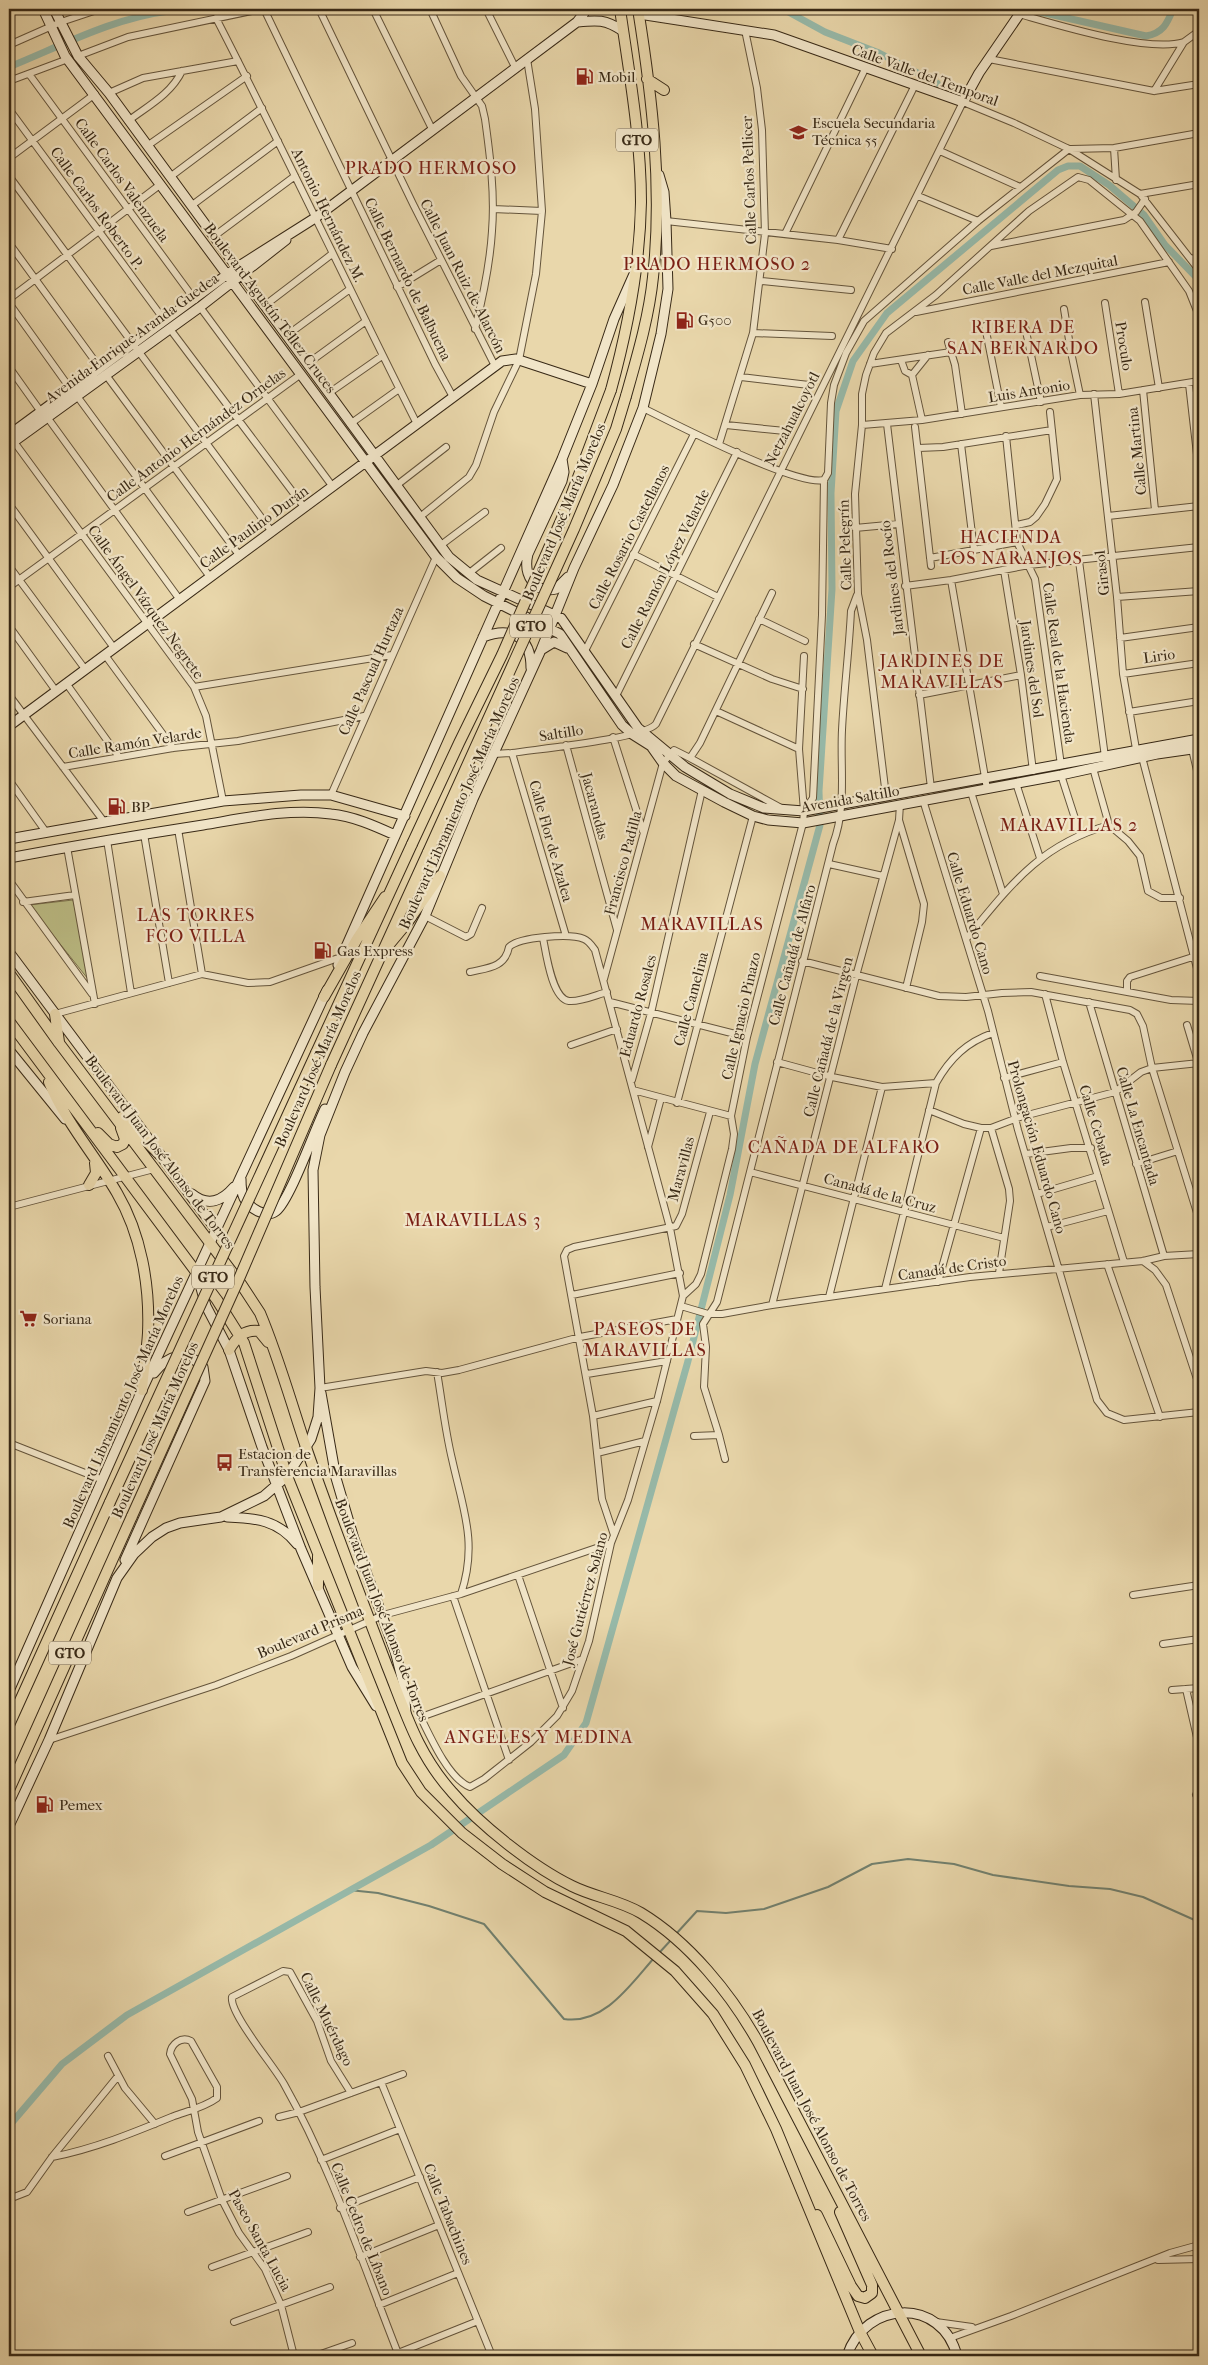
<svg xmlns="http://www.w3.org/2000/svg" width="1208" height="2365" viewBox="0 0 1208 2365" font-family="'IM FELL French Canon',serif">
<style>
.green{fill:#bcbd85;stroke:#7a734e}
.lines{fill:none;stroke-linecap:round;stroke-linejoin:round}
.stream{stroke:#71806f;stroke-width:2}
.canal{stroke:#97baaa;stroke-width:7}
.street-casing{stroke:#64543b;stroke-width:8}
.secondary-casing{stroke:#382916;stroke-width:11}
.primary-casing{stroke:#382916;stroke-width:12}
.street{stroke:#f1e5c8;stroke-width:6}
.secondary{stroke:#f1e5c8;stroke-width:9}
.primary{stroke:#e9d7ab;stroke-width:10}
.primary-bridge-casing{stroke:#382916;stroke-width:12;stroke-linecap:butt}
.primary-bridge{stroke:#e9d7ab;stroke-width:10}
.labels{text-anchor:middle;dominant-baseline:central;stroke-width:4.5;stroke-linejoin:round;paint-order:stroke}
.shield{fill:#f1e5c8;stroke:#70614b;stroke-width:1}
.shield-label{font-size:14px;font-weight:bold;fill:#382916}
.street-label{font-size:15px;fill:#382916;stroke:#f1e5c8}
.poi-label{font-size:15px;fill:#382916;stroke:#f1e5c8;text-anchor:start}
.quarter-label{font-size:18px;letter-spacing:1px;fill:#7a1f14;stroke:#f1e5c8}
</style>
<rect width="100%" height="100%" fill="#e9d7ab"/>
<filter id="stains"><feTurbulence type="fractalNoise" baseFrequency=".004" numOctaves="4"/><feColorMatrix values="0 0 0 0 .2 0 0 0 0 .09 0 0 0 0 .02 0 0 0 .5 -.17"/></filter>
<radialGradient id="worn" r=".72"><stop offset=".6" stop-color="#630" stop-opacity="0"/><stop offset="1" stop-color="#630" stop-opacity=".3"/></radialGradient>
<path class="green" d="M73 900 90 975 88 979 29 905Z"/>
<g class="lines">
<path class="stream" d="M349 1890 378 1893 429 1906 484 1924 564 2019C604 2025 631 1984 654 1958
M676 1934 697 1911 726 1913 764 1909 828 1887 872 1864 908 1859 954 1864 993 1875 1069 1886 1110 1889 1143 1897 1199 1922
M659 1953 671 1940"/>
<path class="canal" d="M783 9 825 32 879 53 937 83
M1036 11 1146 36C1163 33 1167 24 1173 9
M9 67C61 46 113 18 169 11 184 9 197 12 212 9
M9 2126 62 2064 127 2015 431 1845 564 1755 586 1723 688 1361 730 1195 755 1064 820 825 819 791 832 589 831 493 836 411 853 361 887 313 1058 170 1068 166H1080L1109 185 1144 215 1165 245 1199 280"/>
<defs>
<path id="street" d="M264 9 435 364 453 397
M319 9 413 204 495 366
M373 9 432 129
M430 9 461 76 482 106 485 119C490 155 495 194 492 231 490 264 483 297 475 329
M486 9 515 67
M1019 14C1058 25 1148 53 1184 42
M216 18C285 152 349 289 417 424
M9 45 61 22 100 9
M78 56 128 37 261 9
M989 59 1154 91 1199 84
M29 74 195 300
M9 81 68 59
M1154 91 1184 42 1199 31
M109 93 143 78 238 61
M9 109 165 321
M128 121C148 106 171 94 182 71
M147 146 247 76
M1114 148 1116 180
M1071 149 1114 148 1199 133
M940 151 1020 187
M9 158 95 94
M9 176 272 532
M170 177 262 108
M1140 194 1199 184
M918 196 978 221
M191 206 278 141
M493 209 542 211
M666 221 838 240 892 249
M785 234 866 67
M213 237 295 176
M838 240 915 85
M9 243 100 368
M991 246 1124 220 1136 212 1145 199
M1191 259 1199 257
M761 281 851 290
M397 287 441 260
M9 299 161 184
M1145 302 1159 388
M9 303 72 391
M1105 303 1119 394
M264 306 332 254
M200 307 333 487
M1064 309 1071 352 1080 395
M916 312 1169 262
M1024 322 1041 402
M985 326 1001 407
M170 329 304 507
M753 333 832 336
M286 336 350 289
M948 342 955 365 962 414
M901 360 905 371 912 375
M307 364 366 321
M870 364 951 352
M9 367 41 412
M106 375 239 555
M912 375 922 420
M912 375 928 355
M741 377 809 385
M1189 384 1199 472
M1143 390 1155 510
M329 393 382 356
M1094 394 1117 597 1123 674 1136 749
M77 396 210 577
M643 408C673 423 797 487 824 480L828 473 831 403 834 385 846 353 864 321 978 221 1069 149
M47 417 180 600
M350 424 399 389
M887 424 931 788
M726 425 785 431
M862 425 922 420 1080 395 1119 394 1199 381
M915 427 931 566
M1006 436 1017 542 1035 579 1061 765
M12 439 194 687 206 716 223 801
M719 444 753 333 765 234 762 130 757 88 745 30
M961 444 974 550
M918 448 943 447 1052 430
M397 485 446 447
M9 504 114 648
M1108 516 1199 506
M420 517 469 477 476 465 494 412 519 360 536 274 542 211 535 109 527 59
M1017 525 1030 522 1036 517 1045 504 1057 479 1050 412
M855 528 898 524
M441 545 485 512
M633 554 718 597
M930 558 1017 542
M1079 561 1105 757
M9 566 85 669
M1004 570 1021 675 1033 771
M468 574 501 548
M951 580 987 789
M905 586 951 580 1029 565 1199 547
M9 587 301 374
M1117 597 1199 591
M759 619 805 641
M9 626 56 691
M1120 638 1199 627
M694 644 772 679 803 689
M585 651 694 434
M105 655 173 748
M1123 674 1199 663
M66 683 119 757
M194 687 392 655
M9 695 105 823
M919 695 1021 675
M616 696 737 452
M716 711 799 749
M1129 712 1199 701
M613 737 643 831
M566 745 617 930
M1192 749 1199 779
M512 753 566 936
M494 754 512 753C537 749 643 739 656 724L963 102 1014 123 1069 149 1140 194 1199 270
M1142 757 1199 976
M690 758 781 808
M63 767 173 748 238 741 364 716
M1093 768 1109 825 1128 841 1140 856 1148 891 1161 898H1180
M1061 775 1080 834
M9 780 46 832
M1016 783 1040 858
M971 792 1003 894
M331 795 436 557
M886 796 867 640 858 594 855 494 862 425V394L866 375 874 353 886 333 936 295 1029 211 1078 177 1089 180 1140 221 1189 291 1199 316
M923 800 988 1011 1018 1130 1097 1400 1107 1413 1124 1420 1199 1412
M804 811 813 798 822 615 824 480
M899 820 924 904 922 922 906 988
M178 829 202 974
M144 834 169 983
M107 840 131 993
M67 847 95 1004
M829 864 883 876
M9 880 92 994
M23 902 75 895
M425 916 466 937 471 934 482 908
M543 938C546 953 552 999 569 1001 581 1002 596 995 607 992
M966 939C1010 886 1039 845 1109 825
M802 961 939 996 966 997 1002 993 1031 992 1130 1010 1137 1014 1143 1026 1152 1068 1199 1219
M1040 976 1171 1000 1199 1001
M604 979 663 763 674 750 690 758 700 743 772 593
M1127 992V981L1130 977 1199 955
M1045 994 1063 1062 1124 1262
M610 1002 747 1037
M1089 1002 1164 1256
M55 1014 202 974 248 983 270 982 341 957
M1187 1025 1199 1065
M571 1045 617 1029
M777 1062 832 1077 882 1087 936 1083
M1004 1078 1063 1062
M632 1080 651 1013 702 790
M633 1090 731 1116
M677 1103 753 816
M929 1110 964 1124 981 1128H991L1020 1117 1115 1092 1141 1072 1152 1068 1199 1063
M991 1128 1009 1189 1010 1201 999 1273
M648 1147 661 1098
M1026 1154 1071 1148H1091
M1136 1164 1178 1151
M750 1172 1004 1238
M1037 1194 1098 1176
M9 1207 154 1169
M1047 1227 1108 1211
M1143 1261 1155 1270 1166 1285 1199 1385
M1107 1264 1160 1417
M938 1282 981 1128
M885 1289 936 1083C950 1058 967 1042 993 1033
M572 1295 680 1273
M683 1296 696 1284 701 1274 732 1149 734 1134 731 1116 747 1037 803 823 804 811 799 749 804 656
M829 1297 882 1087
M772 1305 856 976 899 820 900 804
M681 1306 708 1314H722L772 1305 970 1277 1143 1261 1164 1256 1199 1254
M437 1372C442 1401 445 1430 452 1459 463 1509 478 1543 461 1594
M587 1374 667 1361
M320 1388 426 1371 442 1373 459 1370 580 1337 677 1319
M593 1416 657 1401
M694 1436 719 1435
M9 1443 103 1480
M597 1453 645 1441
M725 1459 719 1435 704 1387 706 1347 703 1324 717 1302 833 844C847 807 840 769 842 730 844 690 849 651 851 611L857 595
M614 1535 602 1499 593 1416 564 1256 567 1250 574 1247 676 1226 682 1214 710 1112
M518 1575 563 1708
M1133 1595 1199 1585
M453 1596 509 1760
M1196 1639 1199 1654
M1163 1644 1199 1639
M405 1687C421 1712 442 1776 470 1787L484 1779 531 1742 557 1716 572 1691 589 1641 611 1543 628 1500 657 1401 683 1296 670 1228 595 950C592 946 589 941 584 939 570 933 519 937 509 947 505 968 487 968 470 972
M1186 1689 1199 1746
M1172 1690 1199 1688
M421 1717 583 1659
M49 1740 216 1685 291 1656 383 1615 461 1594 611 1543
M1196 1795 1199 1794
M108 2056 125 2088 155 2124
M381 2082 492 2356
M351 2093 331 2061 317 2021 290 1972 283 1971 232 1997C229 2013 274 2066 284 2084 332 2169 363 2265 399 2356
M279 2117 299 2112 403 2074
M165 2156 259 2121
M52 2157C94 2149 135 2132 174 2116 188 2111 205 2107 217 2098V2087L191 2041C181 2036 171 2044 170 2054L192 2099 198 2132 222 2200 239 2233 265 2269 281 2305 294 2356
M321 2160 400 2129
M9 2199 27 2192 52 2157 118 2076
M340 2208 420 2177
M188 2212 287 2176
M360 2257 439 2225
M1158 2260 1199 2259
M212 2267 308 2232
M379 2305 458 2273
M234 2322 330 2287
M936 2322 972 2327
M950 2338 1011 2316 1170 2253 1199 2245
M398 2353 478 2321
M315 2356 352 2343"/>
<path id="secondary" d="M43 9 65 56 436 557 457 578 484 596 560 634 622 725 632 734 651 746 663 763 676 776 724 802 753 816 768 820 803 823 1061 775 1157 754 1199 748
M54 9 78 56 109 93 449 557 477 580 561 618 638 728 685 767 730 794 764 808 804 811 1199 739
M639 14 774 35 963 102 979 73 1023 9
M577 22 587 9
M9 435 236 268 315 218 577 22C597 20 605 19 623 31
M9 445 200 307 286 240
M562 459 564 472 562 481 528 554C523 574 534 594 556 589L568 577
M483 637C512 626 531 637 531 668
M541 650 554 642 567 648
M9 726 502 361 516 359 592 384
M9 839 223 801 301 795H331L405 816
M9 858C73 846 138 835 203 825 245 818 289 808 331 814 353 816 375 826 395 835
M9 952 148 1138
M338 965 562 459 592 384 614 319 634 274
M9 1050 65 1119
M157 1151 217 1231
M241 1179C241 1186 241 1192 244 1198 249 1208 266 1219 276 1211 290 1200 315 1129 325 1109
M192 1194C208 1207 222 1201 234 1187
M197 1274 206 1306 229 1350 262 1447 301 1549 352 1667 376 1706
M321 1393 336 1478 354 1539 395 1651 404 1686 406 1714
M227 1517C256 1518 278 1520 297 1544
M125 1560 205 1381 203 1367C186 1349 168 1355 154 1373
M9 1691 142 1390 327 990
M9 1826 49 1740 117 1578 134 1554 152 1537 166 1528 180 1523 221 1517 264 1496 287 1476 311 1439 318 1417 320 1388 315 1287 313 1170 320 1135 345 1072 363 1033 425 916 473 799 541 650 574 568 613 485 643 408 661 334 668 289 666 221 664 192 659 175
M847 2356C865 2300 942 2297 957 2356"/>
<path id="primary" d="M647 79 664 90
M611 390C628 328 640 266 641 202 641 138 629 72 620 9
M626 396C637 357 649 317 653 277 663 188 652 97 638 9
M387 947 407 923 440 876
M9 973 59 1043 241 1284 260 1313C279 1358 292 1406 308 1453 333 1525 360 1595 387 1666 406 1713 417 1753 452 1792 480 1825 533 1867 572 1886 594 1897 619 1900 641 1913 689 1942 731 1994 758 2042L921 2356
M324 997 357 939 385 897
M55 1014 59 1042
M9 1021 217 1300 244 1343 287 1476 402 1763 421 1792 462 1833 502 1864 545 1892 626 1931 675 1971 713 2014 745 2065 776 2129 860 2332 873 2356
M316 1053 412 844
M331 1065 428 852
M49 1082C66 1123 95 1155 117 1193 141 1234 150 1285 148 1333 147 1352 143 1371 142 1390
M122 1117 160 1155
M98 1133 109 1144 117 1147 123 1144 125 1139 121 1128
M89 1185 96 1173 95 1163
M229 1350C236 1338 244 1329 259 1331L268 1342
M318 1556V1586
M9 1725 110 1502
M9 1790 132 1516
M817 2215 851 2286 858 2296 865 2298 872 2293V2285L840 2212"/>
</defs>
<use href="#street" class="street-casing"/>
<use href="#secondary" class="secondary-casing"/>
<use href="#primary" class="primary-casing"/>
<use href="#street" class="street"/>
<use href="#secondary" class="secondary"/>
<use href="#primary" class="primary"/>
<defs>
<path id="primary-bridge" d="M412 844 459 743 502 655 566 509 611 390
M428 852 574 529 616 429 626 396
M110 1502 316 1053
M132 1516 238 1281 331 1065"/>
</defs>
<use href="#primary-bridge" class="primary-bridge-casing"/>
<use href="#primary-bridge" class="primary-bridge"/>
</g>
<defs>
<symbol id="fuel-bare" viewBox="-9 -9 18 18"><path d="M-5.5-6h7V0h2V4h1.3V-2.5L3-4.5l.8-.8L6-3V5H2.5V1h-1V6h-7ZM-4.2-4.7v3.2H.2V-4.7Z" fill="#8f2418" stroke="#f1e5c8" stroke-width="2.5" paint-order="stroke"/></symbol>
<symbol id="school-bare" viewBox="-9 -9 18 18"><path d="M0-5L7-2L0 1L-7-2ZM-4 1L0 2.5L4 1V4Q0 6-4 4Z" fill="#8f2418" stroke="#f1e5c8" stroke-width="2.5" paint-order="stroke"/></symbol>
<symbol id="supermarket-bare" viewBox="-9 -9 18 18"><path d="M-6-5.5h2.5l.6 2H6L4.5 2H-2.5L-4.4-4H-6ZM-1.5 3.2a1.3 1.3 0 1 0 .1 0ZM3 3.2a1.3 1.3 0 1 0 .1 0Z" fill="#8f2418" stroke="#f1e5c8" stroke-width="2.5" paint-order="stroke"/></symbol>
<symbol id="bus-bare" viewBox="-9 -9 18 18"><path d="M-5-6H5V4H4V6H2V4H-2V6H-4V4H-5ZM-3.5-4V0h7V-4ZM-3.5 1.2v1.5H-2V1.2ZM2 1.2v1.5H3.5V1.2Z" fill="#8f2418" stroke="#f1e5c8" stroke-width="2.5" paint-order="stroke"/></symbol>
</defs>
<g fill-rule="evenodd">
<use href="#fuel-bare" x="572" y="64" width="25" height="25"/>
<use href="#school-bare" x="786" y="120" width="25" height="25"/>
<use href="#fuel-bare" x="672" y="308" width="25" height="25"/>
<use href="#fuel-bare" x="104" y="794" width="25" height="25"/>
<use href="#fuel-bare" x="310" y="938" width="25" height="25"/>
<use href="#supermarket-bare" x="16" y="1306" width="25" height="25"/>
<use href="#bus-bare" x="212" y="1450" width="25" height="25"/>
<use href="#fuel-bare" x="32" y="1792" width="25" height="25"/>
</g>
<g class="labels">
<g class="shield">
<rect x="616" y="128.5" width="42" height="23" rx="4"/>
<rect x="510" y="614.5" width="42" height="23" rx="4"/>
<rect x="192" y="1265.5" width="42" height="23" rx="4"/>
<rect x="49" y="1641.5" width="42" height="23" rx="4"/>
</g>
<g class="shield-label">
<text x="637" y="140">GTO</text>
<text x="531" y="626">GTO</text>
<text x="213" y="1277">GTO</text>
<text x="70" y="1653">GTO</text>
</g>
<g class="street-label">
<text transform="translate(925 75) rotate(20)">Calle Valle del Temporal</text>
<text transform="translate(122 180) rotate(54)">Calle Carlos Valenzuela</text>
<text transform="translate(749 180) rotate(-92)">Calle Carlos Pellicer</text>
<text transform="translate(97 208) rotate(54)">Calle Carlos Roberto P.</text>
<text transform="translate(328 215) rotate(64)">Antonio Hernández M.</text>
<text transform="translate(1040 275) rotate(-11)">Calle Valle del Mezquital</text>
<text transform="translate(463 276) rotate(63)">Calle Juan Ruiz de Alarcón</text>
<text transform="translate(408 279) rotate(64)">Calle Bernardo de Balbuena</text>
<text transform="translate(270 308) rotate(53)">Boulevard Agustín Téllez Cruces</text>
<text transform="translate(132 338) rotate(-36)">Avenida Enrique Aranda Guedea</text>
<text transform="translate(1124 346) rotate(81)">Proculo</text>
<text transform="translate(1029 391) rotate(-9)">Luis Antonio</text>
<text transform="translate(792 419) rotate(-63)">Netzahualcoyotl</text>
<text transform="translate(196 435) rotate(-36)">Calle Antonio Hernández Ornelas</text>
<text transform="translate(1137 451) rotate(-96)">Calle Martina</text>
<text transform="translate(564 512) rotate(-67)">Boulevard José María Morelos</text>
<text transform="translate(254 527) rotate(-36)">Calle Paulino Durán</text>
<text transform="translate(629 537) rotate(-63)">Calle Rosario Castellanos</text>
<text transform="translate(845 545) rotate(-92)">Calle Pelegrín</text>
<text transform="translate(665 569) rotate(-63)">Calle Ramón López Velarde</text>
<text transform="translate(1102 573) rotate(-96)">Girasol</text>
<text transform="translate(892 578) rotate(-97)">Jardines del Rocío</text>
<text transform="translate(146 602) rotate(54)">Calle Ángel Vázquez Negrete</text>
<text transform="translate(1159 656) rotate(-8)">Lirio</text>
<text transform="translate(1059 663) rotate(82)">Calle Real de la Hacienda</text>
<text transform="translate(1032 669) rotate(82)">Jardines del Sol</text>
<text transform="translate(371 671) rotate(-66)">Calle Pascual Hurtaza</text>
<text transform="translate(561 733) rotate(-9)">Saltillo</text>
<text transform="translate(135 743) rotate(-9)">Calle Ramón Velarde</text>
<text transform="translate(850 799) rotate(-10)">Avenida Saltillo</text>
<text transform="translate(459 803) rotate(-66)">Boulevard Libramiento José María Morelos</text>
<text transform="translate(595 806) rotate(75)">Jacarandas</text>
<text transform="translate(551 841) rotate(74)">Calle Flor de Azalea</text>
<text transform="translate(623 863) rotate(-75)">Francisco Padilla</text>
<text transform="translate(970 913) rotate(73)">Calle Eduardo Cano</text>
<text transform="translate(792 955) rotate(-75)">Calle Cañadá de Alfaro</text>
<text transform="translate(691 999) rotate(-75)">Calle Camelina</text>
<text transform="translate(638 1006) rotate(-75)">Eduardo Rosales</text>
<text transform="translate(741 1016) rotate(-77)">Calle Ignacio Pinazo</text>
<text transform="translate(828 1037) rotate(-76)">Calle Cañadá de la Virgen</text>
<text transform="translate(318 1059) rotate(-66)">Boulevard José María Morelos</text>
<text transform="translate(1096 1125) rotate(73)">Calle Cebada</text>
<text transform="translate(1138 1126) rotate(74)">Calle La Encantada</text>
<text transform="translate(1037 1147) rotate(74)">Prolongación Eduardo Cano</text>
<text transform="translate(160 1152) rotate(53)">Boulevard Juan José Alonso de Torres</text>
<text transform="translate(681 1169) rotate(-75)">Maravillas</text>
<text transform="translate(880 1193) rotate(15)">Canadá de la Cruz</text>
<text transform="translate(952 1268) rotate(-8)">Canadá de Cristo</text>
<text transform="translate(123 1402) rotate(-66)">Boulevard Libramiento José María Morelos</text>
<text transform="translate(155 1430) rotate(-66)">Boulevard José María Morelos</text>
<text transform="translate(585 1599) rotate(-75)">José Gutiérrez Solano</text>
<text transform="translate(382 1610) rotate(69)">Boulevard Juan José Alonso de Torres</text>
<text transform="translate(310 1632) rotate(-23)">Boulevard Prisma</text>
<text transform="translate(327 2019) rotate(64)">Calle Muérdago</text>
<text transform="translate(812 2115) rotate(62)">Boulevard Juan José Alonso de Torres</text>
<text transform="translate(448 2214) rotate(68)">Calle Tabachines</text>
<text transform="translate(362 2229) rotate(68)">Calle Cedro de Líbano</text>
<text transform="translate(260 2240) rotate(61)">Paseo Santa Lucia</text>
</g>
<g class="poi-label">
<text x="598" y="77">Mobil</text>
<text x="812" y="123">Escuela Secundaria<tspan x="812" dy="17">Técnica 55</tspan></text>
<text x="698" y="320">G500</text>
<text x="131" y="807">BP</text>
<text x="337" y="951">Gas Express</text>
<text x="43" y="1319">Soriana</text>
<text x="238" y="1454">Estacion de<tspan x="238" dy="17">Transferencia Maravillas</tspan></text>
<text x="59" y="1805">Pemex</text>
</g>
<g class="quarter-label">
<text x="431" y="168">PRADO HERMOSO</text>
<text x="717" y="264">PRADO HERMOSO 2</text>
<text x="1023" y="327">RIBERA DE<tspan x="1023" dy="21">SAN BERNARDO</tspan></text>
<text x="1011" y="537">HACIENDA<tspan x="1011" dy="21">LOS NARANJOS</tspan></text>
<text x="942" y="661">JARDINES DE<tspan x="942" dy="21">MARAVILLAS</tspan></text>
<text x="1069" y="825">MARAVILLAS 2</text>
<text x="196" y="915">LAS TORRES<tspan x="196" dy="21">FCO VILLA</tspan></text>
<text x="702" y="924">MARAVILLAS</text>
<text x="844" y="1147">CAÑADA DE ALFARO</text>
<text x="473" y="1220">MARAVILLAS 3</text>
<text x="645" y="1329">PASEOS DE<tspan x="645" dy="21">MARAVILLAS</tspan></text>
<text x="539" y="1737">ANGELES Y MEDINA</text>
</g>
</g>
<rect width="1208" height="2365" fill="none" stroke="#e9d7ab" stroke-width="30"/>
<rect x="10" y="10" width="1188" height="2345" fill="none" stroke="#382916" stroke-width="2.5"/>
<rect x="15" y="15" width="1178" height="2335" fill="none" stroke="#382916"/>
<rect width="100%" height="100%" filter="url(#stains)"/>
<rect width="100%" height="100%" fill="url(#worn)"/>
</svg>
